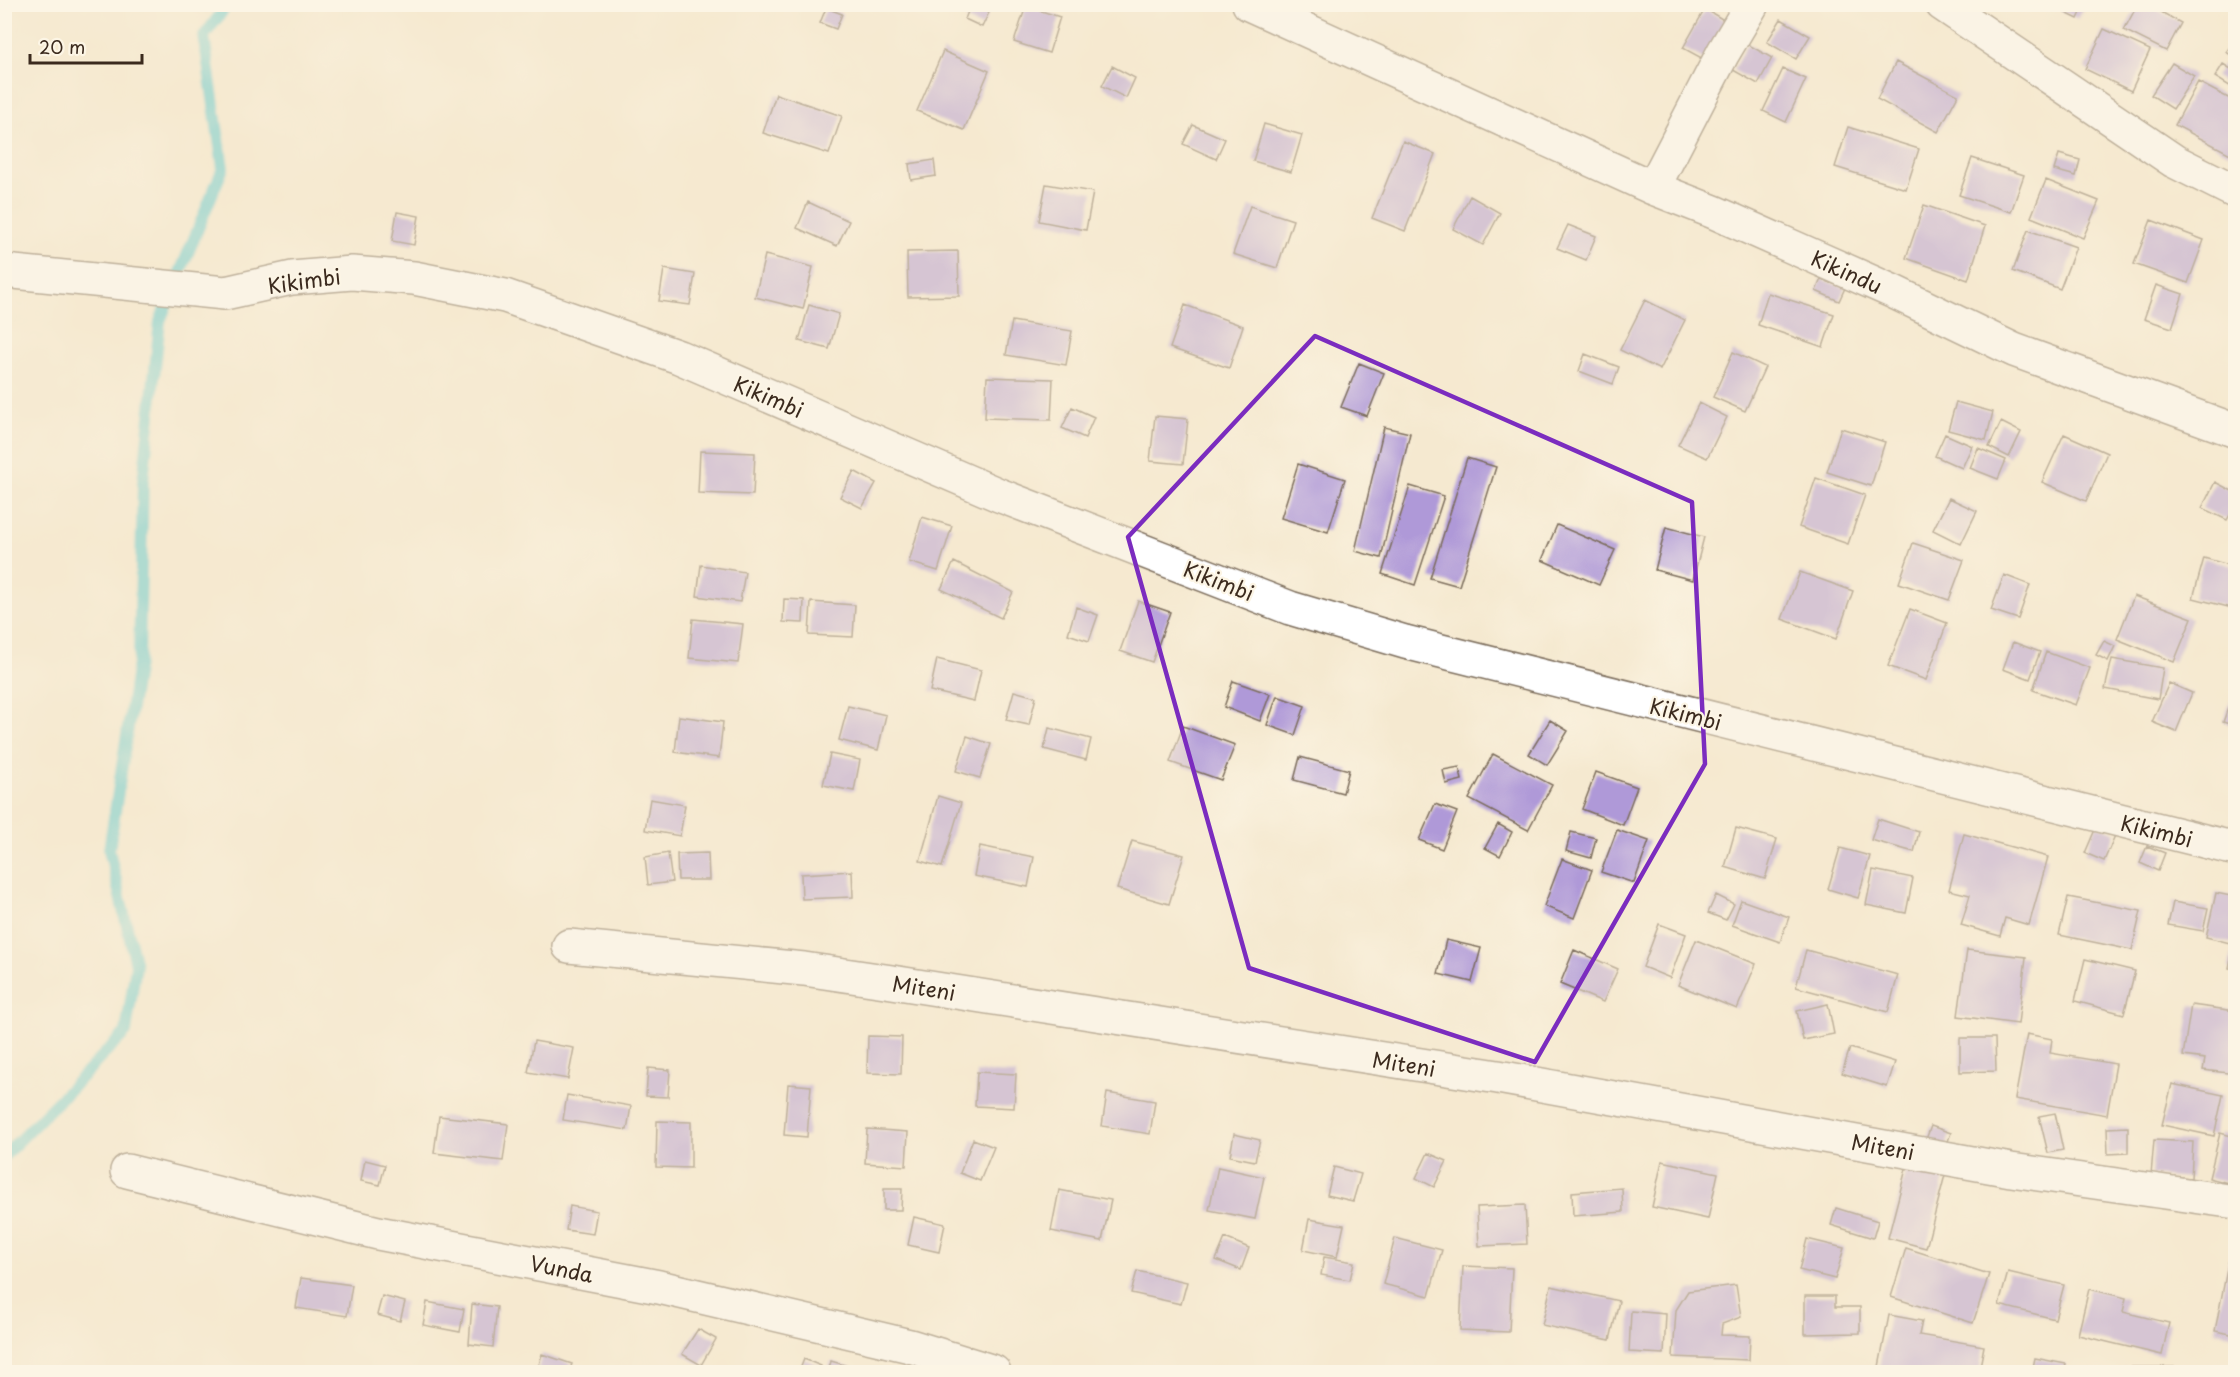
<svg xmlns="http://www.w3.org/2000/svg" width="2240" height="1377" viewBox="0 0 2240 1377" font-family="'Playpen Sans',sans-serif">
<style>
.lines{fill:none;stroke-linecap:round;stroke-linejoin:round}
.stream{stroke:#5cc9d1;stroke-width:12}
.building{fill:#af99d8}
.minor-casing{stroke:#7c6d5c;stroke-width:36}
.minor{stroke:#fff;stroke-width:33}
.marked{fill:none;stroke:#7b2cbf;stroke-width:4.5;stroke-linejoin:round}
.labels{text-anchor:middle;dominant-baseline:central;stroke-width:4.5;stroke-linejoin:round;paint-order:stroke}
.street-label{font-size:21px;fill:#3b2a1e;stroke:#fcf5e5}
</style>
<rect width="100%" height="100%" fill="#fcf5e5"/>
<filter id="ink" filterUnits="userSpaceOnUse"><feTurbulence type="fractalNoise" baseFrequency=".0167" numOctaves="2"/><feDisplacementMap in="SourceGraphic" scale="12" xChannelSelector="R" yChannelSelector="G"/><feConvolveMatrix kernelMatrix="1 2 1 2 8 2 1 2 1" color-interpolation-filters="sRGB"/></filter>
<filter id="wash" filterUnits="userSpaceOnUse"><feTurbulence type="fractalNoise" baseFrequency=".008" numOctaves="4" result="noise"/><feDisplacementMap in="SourceGraphic" scale="24" xChannelSelector="R" yChannelSelector="G"/><feGaussianBlur stdDeviation="1.35" result="paint"/><feColorMatrix in="noise" values="0 0 0 0 0 0 0 0 0 0 0 0 0 0 0 0 0 1.4 0 .05"/><feComposite in="paint" operator="in"/></filter>
<g filter="url(#wash)">
<rect width="100%" height="100%" fill="#f5e9d0"/>
<g class="lines">
<path class="stream" d="M4 1156 126 1032 136 965 109 850 139 657 143 482 160 321 223 168 204 36 228 4"/>
</g>
<g id="blocks">
<path class="building" d="M971 4H993L982 27 965 19Z
M2047 4H2085L2078 19Z
M2138 4H2147L2181 23 2166 51 2124 30Z
M1026 6 1060 17 1049 53 1014 42Z
M826 8 842 14 836 29 820 23Z
M1705 9 1729 23 1707 61 1683 48Z
M1781 19 1810 36 1796 59 1767 42Z
M2104 29 2150 50 2131 91 2085 69Z
M2236 39V58L2226 52Z
M1747 44 1772 58 1758 84 1733 70Z
M943 51 989 71 964 130 917 111Z
M1896 62 1958 95 1938 132 1877 99Z
M2172 63 2194 76 2173 109 2151 95Z
M2223 64 2236 72V90L2215 77Z
M1112 66 1135 78 1126 98 1102 86Z
M1783 69 1806 79 1786 122 1763 111Z
M2198 82 2236 102V157L2175 125Z
M776 94 842 116 829 154 763 133Z
M1264 124 1302 135 1291 172 1253 161Z
M1193 125 1225 139 1216 159 1183 144Z
M1848 127 1919 149 1906 189 1835 167Z
M1403 141 1435 154 1405 231 1372 218Z
M2059 154 2080 160 2076 176 2054 170Z
M1972 158 2024 175 2011 212 1959 195Z
M934 160 936 176 911 180 909 164Z
M2046 180 2099 201 2083 238 2031 217Z
M1046 184 1093 192 1086 230 1039 221Z
M1470 196 1500 213 1483 245 1453 229Z
M808 202 849 221 837 246 797 228Z
M1924 205 1985 226 1968 280 1906 258Z
M1250 206 1293 220 1277 268 1233 254Z
M397 212 419 216 414 245 392 241Z
M2151 220 2204 240 2188 283 2134 264Z
M1568 225 1596 236 1586 260 1557 248Z
M2028 230 2076 247 2060 289 2013 271Z
M958 251 959 296 908 297 907 252Z
M765 255 813 267 803 309 755 297Z
M664 269 695 274 690 305 659 301Z
M1821 279 1845 288 1839 301 1816 291Z
M2156 285 2183 294 2172 328 2144 319Z
M1768 293 1834 314 1823 347 1758 325Z
M1645 300 1685 320 1660 370 1620 350Z
M809 305 839 314 829 349 799 341Z
M1185 305 1243 326 1229 368 1170 348Z
M1012 321 1072 331 1066 365 1006 355Z
M1733 352 1765 367 1745 411 1713 397Z
M1585 354 1619 367 1613 384 1579 371Z
M1359 363 1384 373 1367 416 1341 407Z
M987 377 1053 379 1051 420 985 418Z
M1956 402 1993 412 1986 440 1948 430Z
M1699 403 1727 417 1707 458 1678 445Z
M1072 407 1094 417 1085 438 1062 428Z
M1155 416 1188 419 1183 464 1150 461Z
M2001 422 2021 432 2009 457 1989 447Z
M1384 427 1410 433 1381 558 1355 551Z
M1841 428 1885 442 1871 486 1827 472Z
M1945 434 1972 446 1962 468 1935 456Z
M2064 434 2107 453 2086 501 2042 482Z
M1978 448 2006 460 1998 479 1970 468Z
M700 451 755 453 753 495 698 493Z
M1467 458 1496 467 1459 586 1430 578Z
M1298 464 1345 479 1328 532 1281 518Z
M854 471 876 483 862 508 840 497Z
M1816 478 1865 495 1848 544 1799 527Z
M2215 482 2236 493V504L2227 520 2202 508Z
M1410 486 1444 496 1415 585 1382 574Z
M1949 498 1977 511 1961 544 1933 530Z
M922 517 952 526 938 571 909 562Z
M1557 525 1615 550 1599 585 1542 560Z
M1666 527 1704 537 1693 580 1655 570Z
M1913 543 1964 560 1949 600 1899 583Z
M2204 558 2236 567V609L2193 598Z
M954 562 1013 592 1001 618 941 589Z
M701 565 745 572 740 602 697 596Z
M1800 572 1853 591 1836 639 1782 619Z
M2004 575 2030 585 2018 619 1991 610Z
M2134 596 2192 618 2174 662 2117 639Z
M784 599 804 600 803 623 783 622Z
M1138 601 1170 612 1152 662 1120 651Z
M811 602 855 605 853 637 809 635Z
M1076 607 1098 615 1089 641 1068 634Z
M1910 609 1947 623 1926 680 1888 666Z
M693 619 743 624 738 663 689 658Z
M2104 641 2115 646 2108 661 2096 655Z
M2013 642 2040 652 2030 679 2003 669Z
M2046 652 2090 668 2076 705 2033 690Z
M937 659 981 670 974 701 930 691Z
M2112 659 2163 668 2158 699 2105 689Z
M1233 681 1270 694 1260 721 1224 707Z
M2169 683 2192 693 2176 732 2152 722Z
M2235 689H2236V726L2223 722Z
M1014 691 1036 697 1029 725 1006 720Z
M1277 696 1305 706 1295 735 1267 725Z
M848 706 886 715 878 750 839 740Z
M679 716 723 722 719 758 675 752Z
M1550 720 1568 731 1547 765 1529 754Z
M1183 726 1235 745 1221 780 1170 762Z
M1049 728 1091 739 1086 760 1044 749Z
M967 736 991 744 980 778 956 771Z
M830 754 860 760 854 791 823 785Z
M1493 754 1552 785 1528 830 1469 799Z
M1300 757 1349 770 1343 793 1294 780Z
M1459 767 1462 780 1446 784 1443 770Z
M1596 772 1637 787 1623 825 1582 809Z
M938 796 961 803 942 867 920 861Z
M650 799 685 805 680 836 645 830Z
M1435 804 1457 812 1442 849 1419 840Z
M1878 819 1919 832 1914 852 1871 840Z
M1498 824 1512 832 1500 856 1485 848Z
M2097 825 2116 833 2104 861 2085 853Z
M1736 828 1777 839 1765 879 1725 867Z
M1617 830 1649 841 1634 883 1601 872Z
M1571 832 1596 838 1591 858 1566 851Z
M1964 834 2048 857 2029 925 2005 918 2000 936 1961 925 1970 895 1949 890Z
M1132 841 1184 855 1169 904 1117 889Z
M980 846 1034 857 1028 887 974 876Z
M2147 846 2165 853 2158 871 2140 863Z
M1840 848 1870 856 1858 898 1828 889Z
M668 853 672 882 648 885 645 857Z
M708 853 709 880H678L677 854Z
M1562 859 1592 870 1574 918 1544 906Z
M1873 870 1913 878 1906 913 1866 905Z
M852 871 853 897 802 899 801 874Z
M2216 893 2236 897V970L2229 968 2234 944 2206 937Z
M1716 895 1734 904 1726 920 1708 913Z
M2068 897 2141 911 2132 950 2059 935Z
M1741 900 1789 917 1780 942 1732 925Z
M2173 902 2208 908 2203 931 2168 925Z
M1659 924 1686 934 1670 978 1643 967Z
M1446 940 1481 948 1472 982 1438 974Z
M1696 940 1756 964 1737 1009 1678 985Z
M1574 950 1618 969 1603 1002 1560 984Z
M1806 950 1898 975 1888 1012 1796 987Z
M1967 950 2026 957 2018 1024 1958 1016Z
M2085 959 2135 971 2124 1014 2075 1001Z
M1828 1004 1834 1034 1803 1040 1797 1011Z
M2191 1005 2236 1011V1074L2203 1070 2205 1059 2183 1056Z
M2027 1034 2052 1039 2050 1053 2116 1064 2107 1115 2015 1099Z
M868 1036 902 1037 901 1074 867 1073Z
M1960 1038H1995L1996 1071 1960 1072Z
M534 1041 574 1048 568 1079 528 1072Z
M1850 1048 1895 1062 1887 1087 1842 1073Z
M648 1068 670 1070 668 1097 646 1096Z
M977 1072 1016 1074 1014 1108 975 1106Z
M788 1084 811 1086 807 1137 784 1135Z
M2172 1084 2223 1095 2214 1136 2162 1125Z
M1107 1093 1155 1101 1150 1134 1102 1126Z
M567 1095 631 1106 627 1130 563 1120Z
M2055 1113 2063 1150 2048 1153 2039 1116Z
M439 1116 508 1124 503 1161 434 1153Z
M657 1121 691 1122V1168L656 1167Z
M1931 1126 1951 1133 1945 1149 1925 1142Z
M2128 1127V1153L2108 1154 2107 1128Z
M867 1129 908 1132 906 1166 865 1163Z
M2220 1133 2236 1137V1185L2209 1178Z
M1234 1134 1260 1140 1255 1161 1230 1156Z
M973 1139 994 1147 980 1181 960 1173Z
M2154 1140 2193 1142 2191 1178 2151 1175Z
M1428 1153 1447 1161 1434 1187 1416 1178Z
M365 1160 385 1165 380 1185 361 1181Z
M1662 1161 1718 1173 1708 1219 1652 1207Z
M1908 1161 1946 1171 1926 1248 1888 1238Z
M1218 1167 1264 1177 1255 1219 1209 1210Z
M1334 1167 1361 1174 1353 1201 1327 1195Z
M1622 1188 1623 1212 1573 1216 1572 1192Z
M884 1189H902L901 1210H884Z
M1059 1190 1111 1200 1102 1241 1051 1231Z
M1525 1205 1527 1244 1479 1246 1477 1207Z
M570 1206 597 1211 593 1234 566 1230Z
M1836 1208 1878 1221 1873 1238 1831 1225Z
M914 1217 945 1224 939 1252 908 1245Z
M1309 1219 1344 1225 1337 1257 1303 1250Z
M1225 1238 1249 1248 1241 1270 1216 1260Z
M1395 1238 1442 1250 1429 1296 1383 1284Z
M1807 1239 1844 1248 1835 1279 1799 1270Z
M1906 1248 1989 1274 1973 1323 1891 1297Z
M2230 1254 2236 1255V1335L2215 1331Z
M1324 1257 1354 1262 1350 1280 1321 1275Z
M1463 1266 1512 1268 1509 1332 1460 1330Z
M1137 1271 1187 1282 1181 1304 1131 1293Z
M2008 1272 2064 1285 2055 1319 1999 1305Z
M301 1278 352 1285 347 1316 296 1308Z
M1736 1285 1741 1317 1722 1324 1721 1335 1750 1336 1749 1360 1673 1357 1676 1310 1688 1291Z
M1551 1286 1619 1301 1610 1340 1542 1325Z
M2089 1289 2126 1298 2123 1312 2169 1323 2162 1355 2078 1335Z
M382 1296 405 1302 400 1321 377 1315Z
M1805 1296H1835V1307H1860V1333L1805 1334Z
M427 1302 464 1309 460 1332 423 1325Z
M472 1304 497 1307 493 1347 469 1344Z
M1631 1311 1666 1314 1664 1354 1629 1352Z
M1889 1315 1922 1321 1919 1335 1984 1346 1979 1372H1878Z
M698 1329 716 1339 701 1365 682 1354Z
M542 1354 572 1364 569 1372H537Z
M2035 1358 2066 1364 2064 1372H2032Z
M804 1359 821 1366 819 1372H799Z
M831 1361 868 1372H828Z
M2124 1367H2174V1372H2125Z"/>
</g>
</g>
<g filter="url(#ink)">
<use href="#blocks" fill-opacity="0" stroke="#7c6d5c" stroke-width="1.5"/>
<g class="lines">
<defs>
<path id="minor" d="M1249 4 1653 188
M1752 4 1723 53 1653 188 1714 212 1894 292 2014 350 2236 431
M1942 4 2174 161 2236 192
M4 271 225 293 292 278 352 273 414 278 505 296 679 357 999 495 1290 608 1405 642 2236 849
M569 946 804 969 892 982 1498 1077 2011 1170 2236 1202
M127 1171 378 1233 659 1287 910 1346 994 1372"/>
</defs>
<use href="#minor" class="minor-casing"/>
<use href="#minor" class="minor"/>
</g>
</g>
<path d="M0 0H2240V1377H0ZM1315 336 1692 502 1705 764 1535 1062 1249 968 1128 537Z" fill="#f5e9d0" fill-opacity=".55" fill-rule="evenodd"/>
<path class="marked" d="M1315 336 1692 502 1705 764 1535 1062 1249 968 1128 537Z"/>
<g class="labels">
<g class="street-label">
<text transform="translate(1847 271) rotate(24)">Kikindu</text>
<text transform="translate(304 280) rotate(-8)">Kikimbi</text>
<text transform="translate(769 396) rotate(23)">Kikimbi</text>
<text transform="translate(1219 580) rotate(21)">Kikimbi</text>
<text transform="translate(1686 713) rotate(14)">Kikimbi</text>
<text transform="translate(2157 830) rotate(14)">Kikimbi</text>
<text transform="translate(924 987) rotate(9)">Miteni</text>
<text transform="translate(1404 1063) rotate(9)">Miteni</text>
<text transform="translate(1883 1146) rotate(10)">Miteni</text>
<text transform="translate(562 1268) rotate(11)">Vunda</text>
</g>
</g>
<rect width="2240" height="1377" fill="none" stroke="#fcf5e5" stroke-width="24"/>
<path d="M30 54v9h112v-9" fill="none" stroke="#3b2a1e" stroke-width="3"/>
<text x="39" y="54" font-size="18" fill="#3b2a1e" stroke="#fcf5e5" stroke-width="4.5" paint-order="stroke">20 m</text>
</svg>
